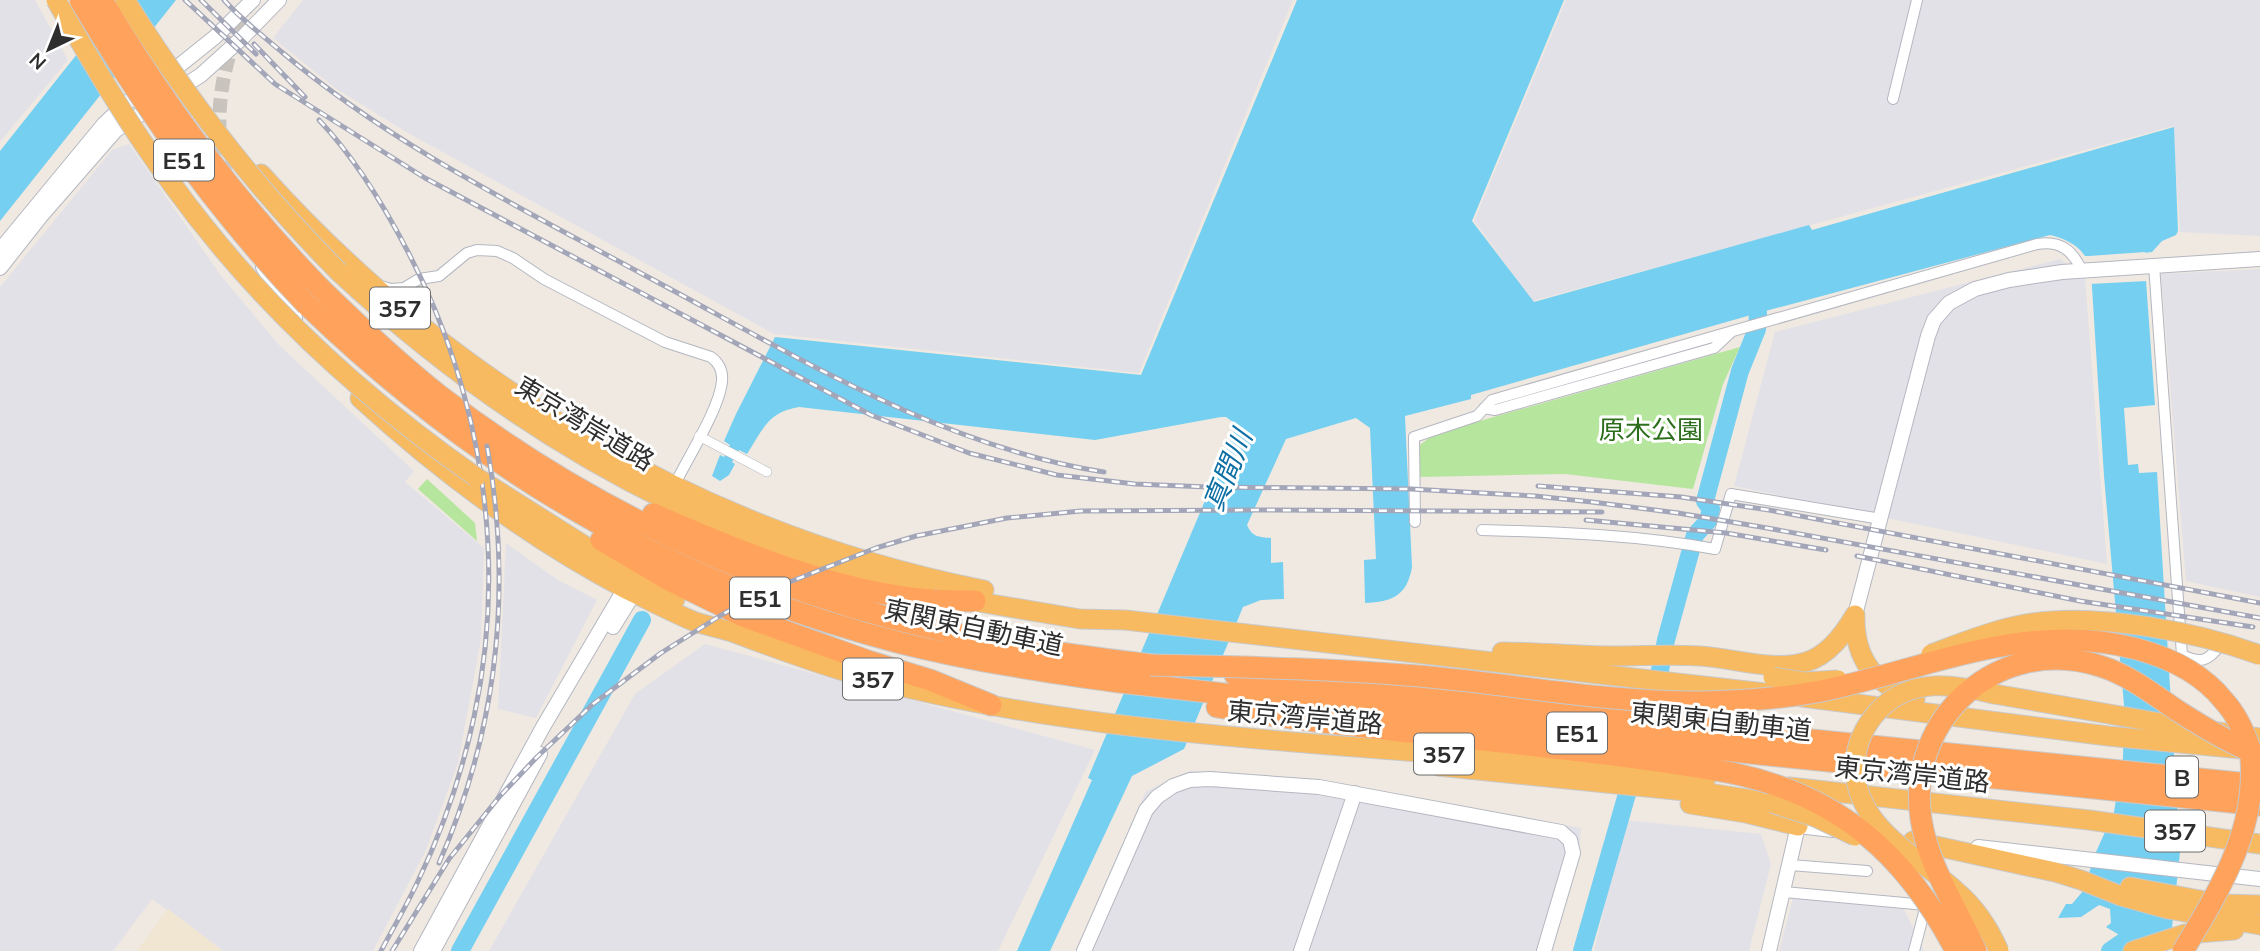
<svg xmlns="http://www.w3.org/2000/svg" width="2260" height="951" viewBox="0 0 2260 951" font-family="Mulish,'Noto Sans JP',sans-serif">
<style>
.industrial{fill:#e3e1e8}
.education{fill:#f0e6d1}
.green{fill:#b6e59e}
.water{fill:#75cff0}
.pier{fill:#efe9e1}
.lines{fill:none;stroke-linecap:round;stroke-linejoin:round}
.river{stroke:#75cff0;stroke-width:18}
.tertiary-tunnel{stroke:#c8c4bd;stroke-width:14;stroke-dasharray:14 7;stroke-linecap:butt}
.pedestrian-casing{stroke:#b4b7c1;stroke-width:10}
.minor-casing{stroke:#b4b7c1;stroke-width:12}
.tertiary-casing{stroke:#b4b7c1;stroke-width:16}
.trunk-casing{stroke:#c9c9c9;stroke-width:21}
.motorway-casing{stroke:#c9c9c9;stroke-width:23}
.pedestrian{stroke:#fff;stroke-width:9}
.minor{stroke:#fff;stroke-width:10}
.tertiary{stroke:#fff;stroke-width:14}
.trunk{stroke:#f8ba60;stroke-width:19}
.motorway{stroke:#ffa35c;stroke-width:21}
.rail-casing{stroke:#a3a6b8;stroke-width:5}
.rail{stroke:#fff;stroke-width:2.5;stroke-dasharray:8;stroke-linecap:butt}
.trunk-bridge-casing{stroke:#c9c9c9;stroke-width:21;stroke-linecap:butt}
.motorway-bridge-casing{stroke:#c9c9c9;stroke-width:23;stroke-linecap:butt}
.trunk-bridge{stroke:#f8ba60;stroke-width:19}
.motorway-bridge{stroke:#ffa35c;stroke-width:21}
.labels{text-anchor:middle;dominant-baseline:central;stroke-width:6;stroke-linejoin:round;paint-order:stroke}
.shield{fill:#fff;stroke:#6d6d6d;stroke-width:2}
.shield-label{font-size:24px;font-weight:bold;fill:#2e2e2e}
.street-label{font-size:26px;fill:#2e2e2e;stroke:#fff}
.park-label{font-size:26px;fill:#2c6e1b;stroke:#fff}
.water-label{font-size:28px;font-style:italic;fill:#0d6fa3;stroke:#fff}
</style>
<rect width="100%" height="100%" fill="#efe9e1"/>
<path class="industrial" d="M0 0H35L68 60 0 142Z
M303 0H1293L1139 373 774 334 408 133 335 88 273 38Z
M1566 0H2260V236L2180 232 2173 126 1533 301 1474 221Z
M129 144 222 277 279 345 414 471 405 482 484 548 481 639 458 763 426 850 373 951H223L152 899 113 951H0V287L112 150Z
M2060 259 2085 278 2107 564 1734 486 1775 332Z
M2260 269V597L2186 581 2161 274Z
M506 543 558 580 597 600 536 718 498 709Z
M705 644 1095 750 998 951H489L635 694Z
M1190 771 1320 780 1581 828 1578 861 1552 951H1076L1146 791Z
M1625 820 1761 834 1771 864 1749 951H1594Z
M1793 898 1904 909 1924 951H1779Z"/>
<path class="education" d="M168 909 223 951H137Z"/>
<path class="green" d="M1740 347 1723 384 1693 489 1565 474 1420 477V445L1434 434Z
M427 479 475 523 477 541 418 489Z"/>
<path class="water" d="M120 0H176L0 221V151Z
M1297 0H1564L1472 221 1534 302 1809 225 1812 230 2174 127 2178 231 2176 235 2162 241 2152 252 2144 253 2155 405 2124 408 2128 465 2138 464 2139 473 2157 472 2180 852 2172 928 2146 951 2106 927 2111 923 2110 909 2099 905 2081 917 2058 918 2066 904H2072L2083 891 2096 852 2114 812 2123 758 2124 705 2104 476 2090 256H2085C2077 244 2063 238 2050 235L1758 313 1471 395V399L1405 416 1412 567C1407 596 1392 602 1365 603L1364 560 1376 559 1370 428 1356 418 1286 439 1247 525C1252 537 1259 537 1271 538V563L1283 562 1284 599 1261 600 1243 607 1184 749 1132 776 1050 951H1017L1092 780 1088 778 1234 432 1233 422 1226 417H1221L1095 440 799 407C768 412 763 429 747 454L739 450 732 462 735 464 729 475 720 481 712 476 720 455 724 457 730 445 724 441 736 414 775 337 1141 375Z"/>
<path class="pier" d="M2145 252 2147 281 2090 284 2089 256Z"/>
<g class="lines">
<path class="river" d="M1655 695 1666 640 1695 535 1708 521 1711 509 1705 501 1740 371 1757 329 1758 313
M460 951 642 620
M1582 951 1633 773
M2110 951 2126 940"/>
<path class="tertiary-tunnel" d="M226 175C211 115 223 62 247 6"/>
<defs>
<path id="pedestrian" d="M699 436 767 472"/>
<path id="minor" d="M1893 99 1917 0
M2154 265 2182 655C2206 666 2208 658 2224 642
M381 286 391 289 404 288 419 279 439 276 467 253 477 250 497 251 513 258 544 279 665 342 711 357C719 363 723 370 722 381 720 408 687 459 674 486
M1484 408 1495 410 1714 348 1730 333
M1415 522 1414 437 1477 416 1492 400 2037 244C2061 240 2073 251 2082 271
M1482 530C1560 532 1638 535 1715 549L1731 494 1881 519
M1790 865 1867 871
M1784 892 1926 905 1914 951"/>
<path id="tertiary" d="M165 77 215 37 253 0
M0 250 104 124 126 103 145 91
M263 267 295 318
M0 268 41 216 116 130 201 75 243 37 279 0
M1855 615 1928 336 1934 320 1949 303 1975 289 2009 280 2062 272 2260 259
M613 627 634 593
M1978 847 2260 879
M421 951 543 727 625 588
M433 951 540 754
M1084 951 1146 810 1157 797 1173 786 1190 780 1210 779 1319 787 1561 832 1570 840 1573 853 1544 951
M1301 951 1355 793
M1769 951 1798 826 1833 830"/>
<path id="trunk" d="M261 174C450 385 706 535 984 590
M339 272C507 428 700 541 925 591
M360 398C442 473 529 538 628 590 649 600 671 612 693 621 706 626 721 628 735 633 777 649 820 665 864 677 1024 720 1190 734 1355 747 1472 756 1590 766 1706 778
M476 477 623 570 675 599
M961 599 1080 619 1125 620 1765 693
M1855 615C1854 659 1874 684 1915 699
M1502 652C1540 652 1577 656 1614 656 1643 656 1671 654 1700 656 1732 658 1775 672 1806 662 1829 655 1844 634 1855 615
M1994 694 2178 726 2260 738
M1802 697 2108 736 2242 749
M1438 766 1715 794 1772 803
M1789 787 2089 820 2260 844
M1690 804 1746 813 1798 826
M1913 841 2055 872 2081 880 2121 896 2168 909 2260 925
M2130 887 2221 904 2260 905
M2133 951 2185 934 2234 930"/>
<path id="motorway" d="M322 290C360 327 398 363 440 396 588 509 758 589 939 630 1015 648 1092 658 1169 667
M307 305C478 470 670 584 901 643 973 661 1046 672 1119 682L1759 754 2260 805
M653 514C736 550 831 590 921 599 939 601 957 601 975 601
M601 540 667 579 743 616 868 661 930 680 991 705
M1235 675 1763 735 2260 785
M1217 707C1388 735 1562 743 1732 773"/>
</defs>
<use href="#pedestrian" class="pedestrian-casing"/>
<use href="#minor" class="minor-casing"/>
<use href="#tertiary" class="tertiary-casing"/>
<use href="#trunk" class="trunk-casing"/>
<use href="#motorway" class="motorway-casing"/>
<use href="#pedestrian" class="pedestrian"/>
<use href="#minor" class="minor"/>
<use href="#tertiary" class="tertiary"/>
<use href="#trunk" class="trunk"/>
<use href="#motorway" class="motorway"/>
<defs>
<path id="rail" d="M185 0 275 84 425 178 871 415 969 453 1057 475 1135 484 1207 487 1411 489 1535 496 1592 502 1678 513 1767 528 2260 618
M201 0 256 54
M224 0C241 19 263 36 283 53 392 145 521 208 646 276 793 354 938 446 1104 472
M254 44 305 97
M319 120C355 158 383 204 407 250 482 393 508 559 474 717 462 773 443 829 418 881 407 905 393 928 381 951
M1538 486 1681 497 1769 510 2260 603
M1586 520 1726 533 1826 550
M1857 556 2080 601 2253 627
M439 863C498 728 513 591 487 446
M392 951 449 859 500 796 537 757 593 704 661 653 723 614 764 592 876 548 916 536 1007 518 1081 511 1257 510 1602 512"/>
</defs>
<use href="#rail" class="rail-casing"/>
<use href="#rail" class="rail"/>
<defs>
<path id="trunk-bridge" d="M56 0C92 63 129 126 172 184 255 299 360 396 476 477
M125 0C187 99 257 190 339 272
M1931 654C1964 642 1998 628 2033 623 2099 613 2198 632 2260 655
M1773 677 1804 682 1838 680
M1994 694C1954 684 1911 677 1879 710 1864 726 1855 746 1855 768 1856 828 1917 855 1956 891 1975 907 1989 928 1999 951
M1772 803 1815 817 1855 836"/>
<path id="motorway-bridge" d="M80 0C145 110 218 213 307 305
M102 0C164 105 237 203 322 290
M1150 665C1236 667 1321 668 1406 675 1504 682 1603 703 1702 702 1748 701 1795 698 1839 687 1938 664 2034 621 2137 649 2170 658 2202 673 2224 701 2237 715 2244 731 2250 749 2260 826 2220 889 2183 951
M1732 773C1839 796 1906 854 1956 951
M1976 951C1957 908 1928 866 1921 819 1906 717 2000 634 2100 666 2129 675 2153 694 2178 711 2203 727 2229 743 2257 754"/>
</defs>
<use href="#trunk-bridge" class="trunk-bridge-casing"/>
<use href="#motorway-bridge" class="motorway-bridge-casing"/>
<use href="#trunk-bridge" class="trunk-bridge"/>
<use href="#motorway-bridge" class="motorway-bridge"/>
</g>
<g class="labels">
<g class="shield">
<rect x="154" y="139.5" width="60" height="41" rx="5"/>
<rect x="370" y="287.5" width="60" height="41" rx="5"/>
<rect x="730" y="577.5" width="60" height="41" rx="5"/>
<rect x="843" y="658.5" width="60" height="41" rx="5"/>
<rect x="1547" y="712.5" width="60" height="41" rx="5"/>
<rect x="1414" y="733.5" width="60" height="41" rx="5"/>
<rect x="2166" y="756.5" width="32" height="41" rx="5"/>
<rect x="2145" y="810.5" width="60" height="41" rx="5"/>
</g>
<g class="shield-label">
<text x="184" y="160">E51</text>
<text x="400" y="308">357</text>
<text x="760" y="598">E51</text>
<text x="873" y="679">357</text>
<text x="1577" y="733">E51</text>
<text x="1444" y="754">357</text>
<text x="2182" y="777">B</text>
<text x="2175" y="831">357</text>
</g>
<g class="street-label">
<text transform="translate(585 423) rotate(31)">東京湾岸道路</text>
<text transform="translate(974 627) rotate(12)">東関東自動車道</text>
<text transform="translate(1305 717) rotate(5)">東京湾岸道路</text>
<text transform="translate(1721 721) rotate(6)">東関東自動車道</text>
<text transform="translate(1912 774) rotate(6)">東京湾岸道路</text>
</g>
<g class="park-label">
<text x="1651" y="429">原木公園</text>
</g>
<g class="water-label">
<text transform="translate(1227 470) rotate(-68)">真間川</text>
</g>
</g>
<g transform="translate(49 49) rotate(223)" stroke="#ffffff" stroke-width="5" paint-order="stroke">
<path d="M0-5L12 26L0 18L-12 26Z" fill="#2e2e2e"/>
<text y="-10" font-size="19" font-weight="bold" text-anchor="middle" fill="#2e2e2e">N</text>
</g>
</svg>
